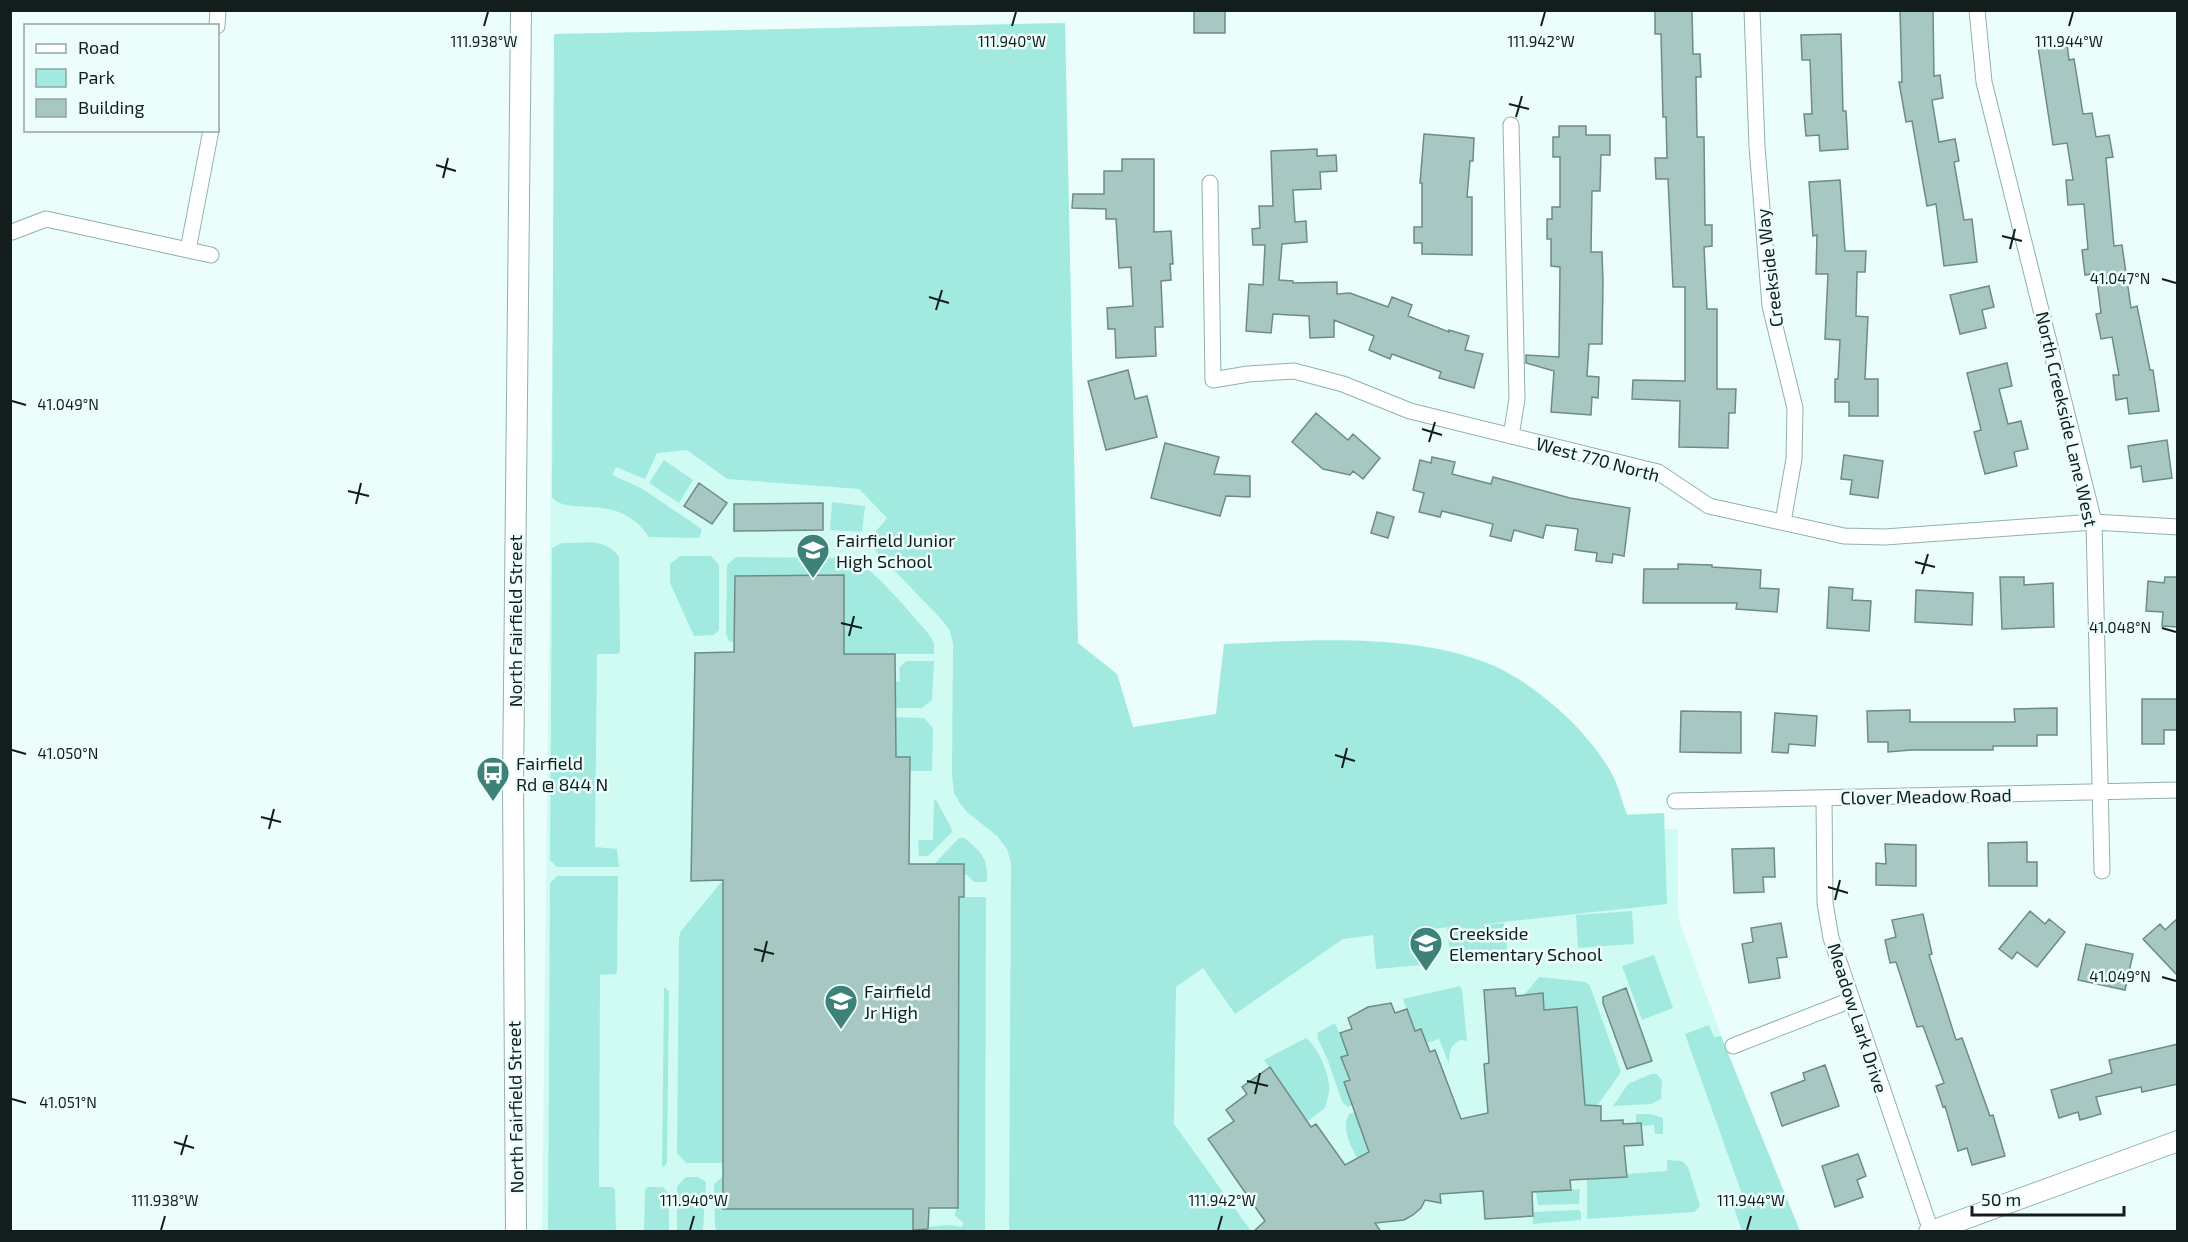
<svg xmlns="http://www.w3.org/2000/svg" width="2188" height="1242" viewBox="0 0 2188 1242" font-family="'Exo 2',sans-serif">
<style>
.built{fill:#d0fbf3}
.green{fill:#a2eadf}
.building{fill:#a7c7c2;stroke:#6d8c87;stroke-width:1.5}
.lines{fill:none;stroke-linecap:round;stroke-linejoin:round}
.minor-casing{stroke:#92b1ac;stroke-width:17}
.tertiary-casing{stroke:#92b1ac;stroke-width:22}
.minor{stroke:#fff;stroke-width:15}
.tertiary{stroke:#fff;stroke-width:20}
.ticks{fill:none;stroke:#121e1c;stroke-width:2}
.labels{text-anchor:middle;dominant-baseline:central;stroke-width:5;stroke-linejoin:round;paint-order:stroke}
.street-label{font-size:18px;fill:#121e1c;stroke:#ebfefb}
.poi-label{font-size:18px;fill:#121e1c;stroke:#ebfefb;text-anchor:start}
.ticks-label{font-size:15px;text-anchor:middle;fill:#121e1c;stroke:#ebfefb;stroke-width:5;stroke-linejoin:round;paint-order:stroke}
</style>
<rect width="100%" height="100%" fill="#ebfefb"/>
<path class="built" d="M1065 23 1078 643 1117 674 1133 728 1216 714 1224 644 1301 641 1406 644 1452 651 1496 666 1543 696 1576 725 1611 772 1627 814 1664 813 1665 829H1678V918L1734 1071 1800 1231 542 1232 556 34Z"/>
<path class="green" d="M1065 23 1078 643 1117 674 1133 727 1216 714 1224 644C1308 640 1416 632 1494 666 1517 676 1540 693 1558 709 1577 726 1598 749 1611 772 1618 785 1622 801 1627 815L1664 813 1667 904 1476 925 1504 923 1508 956 1451 962 1447 927 1429 930 1432 964 1376 969 1373 935 1343 939 1235 1014 1203 968 1176 987 1174 1124 1251 1231H1009L1011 863 1007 849 997 836 967 812 959 802 954 793 952 773 953 644 950 631 942 620 867 542 887 518 859 489 727 479 687 450 657 453 645 479 616 467 612 475 641 488 699 527 702 530 699 538 649 537C618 490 568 518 552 497L554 34Z
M664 460 693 480 679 503 649 483Z
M832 502 865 506 862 532 830 530Z
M562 543C584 543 605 537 619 557L620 652 618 654H597L595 847 617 849 619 867H557L550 860 552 548Z
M680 556H711L719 565V630L714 635 694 636 670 583V564Z
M736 557 851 558C878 572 907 610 928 633L934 643V654H844V575L736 576 734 642 729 641 726 634 727 565Z
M906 661H934L932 700 922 708H895V681L900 682 899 668Z
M895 717 924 718 933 728 932 771H910V757H896Z
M934 800H936L951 827 952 832 928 856H919L918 840H933Z
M959 838H964C982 852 988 858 987 882H974L967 875H964V864H934Z
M557 876H618L617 972 616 974 600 975 599 1187H612L615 1189 616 1231H548L550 883Z
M723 880V1163H686L677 1153 679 937 681 931Z
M959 897H986L985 1231 929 1230V1227L947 1225 962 1227 963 1222 955 1216 956 1208H958Z
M1632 911 1634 944 1578 948 1576 915Z
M1654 955 1673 1008 1642 1020 1622 966Z
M1539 977 1586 982 1590 986 1621 1072 1597 1106 1585 1105 1577 1007 1544 1010 1543 993 1524 995Z
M1460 986 1462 990 1467 1041 1461 1040C1450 1044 1449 1053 1449 1064L1439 1039 1427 1043 1421 1029 1415 1031 1403 999Z
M664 987 669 991 667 1163 662 1168Z
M1335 1023 1348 1055 1341 1058 1350 1080 1344 1082 1352 1105 1348 1107 1342 1102 1328 1061 1318 1039 1317 1033Z
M1709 1025 1714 1037 1721 1036 1800 1231H1742L1733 1205 1744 1200 1685 1034Z
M1306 1038C1317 1046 1328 1071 1329 1085 1330 1093 1327 1100 1325 1108L1308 1121 1264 1060Z
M1651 1074H1657L1662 1080 1661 1099 1651 1104 1613 1106 1628 1084Z
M1355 1112 1369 1152 1357 1158C1350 1144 1341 1129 1349 1114Z
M1636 1114H1651L1663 1118V1134H1655L1654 1125 1642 1126 1641 1123H1636Z
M1667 1160 1682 1161 1688 1167 1700 1206 1694 1212 1587 1219V1179L1626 1177V1174L1667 1171Z
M723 1176V1209H913V1230L910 1232 719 1231 715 1228 714 1184Z
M686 1177H698L706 1182 703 1231H677V1186Z
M648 1187H663L669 1194V1231H644L645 1190Z
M1580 1189 1579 1204 1538 1205 1536 1192Z
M1578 1210 1581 1212V1220L1533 1224V1212Z"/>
<path class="building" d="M1194 10H1225V33H1194Z
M1655 10H1692L1693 54H1700L1701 77H1696L1697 137H1704L1705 225H1712V246L1704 247 1707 309H1717V389H1736L1735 413H1729L1728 448 1679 447 1680 401 1632 399 1633 380 1685 381V287H1673L1668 179H1656L1655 158H1667L1666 117H1663L1661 34H1655Z
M1900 10H1933L1934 76 1940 75 1943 98 1932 100 1939 142 1955 139 1959 161 1954 162 1964 220 1972 219 1977 262 1944 266 1936 204 1927 206 1912 121 1906 122 1899 82H1902Z
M1841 34 1843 111H1846L1848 149 1820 151 1819 135 1806 136 1804 114H1812L1810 60H1802L1801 35Z
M2067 43 2069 60 2074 59 2083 114 2092 113 2096 137 2109 135 2113 157 2106 158 2114 246 2122 245 2131 308 2137 306 2150 370H2153L2159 411 2129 414 2127 398 2116 400 2113 375H2119L2112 337 2101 339 2096 314 2101 313 2096 273 2085 275 2082 250 2088 249 2084 204 2068 205 2066 180H2073L2067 143 2053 145 2038 47Z
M1559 126H1586V135H1610V155H1601L1600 191H1592L1591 252H1602L1603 283 1602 344H1589L1587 376 1599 377 1598 398 1592 397 1591 415 1551 412 1554 371 1526 363V355L1559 357 1560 267 1551 266V239H1547V219H1552V207H1560V157H1553V137H1559Z
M1424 134 1474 138 1473 161H1470L1467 197H1472V255L1422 254V243H1414V227H1422V183H1420Z
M1317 149V156L1336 155 1337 171 1320 172 1321 189 1293 190 1295 222 1306 221 1307 242 1282 244 1279 280 1293 281V283L1337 282V294L1350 293 1388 307 1392 297 1412 305 1408 316 1449 332V330L1469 336 1465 350 1483 354 1474 388 1439 378 1441 372 1392 354 1390 359 1369 350 1374 336 1334 320V337L1310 338 1309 316 1273 314 1271 333 1246 331 1249 284 1263 285 1265 245H1253L1252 229 1260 228 1259 206H1273L1271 151Z
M1122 159H1154V232L1171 231 1173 264H1170L1171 280 1161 281 1163 327H1155L1156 356 1116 358 1115 329H1108L1107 308 1133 306 1131 267 1119 268 1116 219H1106V209L1072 208 1073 194H1104V171H1122Z
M1840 180 1845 251H1866L1865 272H1857L1856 316 1868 317 1865 379H1878V416H1849V402H1835V379H1838L1840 340 1825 339 1828 274H1816L1817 235 1813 236 1809 182Z
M1989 286 1994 307 1982 310 1986 328 1960 334 1950 295Z
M2007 363 2012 386 1999 389 2008 424 2021 421 2028 449 2014 452 2017 466 1985 474 1974 432 1981 430 1967 373Z
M1128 370 1135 399 1147 396 1157 437 1106 450 1088 381Z
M1316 413 1348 440 1353 434 1380 458 1363 479 1353 471 1350 475 1323 469 1292 442Z
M2167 440 2172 478 2143 482 2141 466 2131 468 2128 446Z
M1165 443 1219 457 1214 474 1250 476V497L1226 496 1220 516 1151 498Z
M1844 455 1883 461 1878 498 1850 494 1852 480 1841 479Z
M1432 457 1455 462 1452 474 1491 484 1493 477 1570 498 1630 508 1624 556 1613 554 1612 563 1596 561 1597 553 1575 550 1578 529 1546 525 1543 538 1514 530 1511 541 1490 536 1493 524 1442 511 1440 517 1419 512 1424 493 1413 490 1420 460 1431 463Z
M699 483 727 503 712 524 684 506Z
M823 503V530L734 531V504Z
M1377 512 1394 517 1388 538 1371 533Z
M1678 564 1712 565V567L1761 570 1760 588 1779 589 1777 612 1736 609 1737 603H1643L1644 569H1678Z
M844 575V654H895L896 757H910L909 864H964V897H959L958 1208H929L928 1229 913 1230V1209H723V880L691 881 695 653 734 652 735 576Z
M2000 577H2024V585L2053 583 2054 627 2002 629Z
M2165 577H2178V627L2162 626 2163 612 2146 611 2148 581 2164 583Z
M1829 587 1853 589 1852 600 1871 601 1869 631 1827 628Z
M1916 590 1973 593 1972 625 1915 622Z
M2142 699H2178V730H2164V744H2142Z
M2057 708V735H2037V746H1993V750H1911L1888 752V742H1868L1867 711 1910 710V722H2015L2014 709Z
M1681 711 1741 712V753L1680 752Z
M1775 713 1817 716 1815 746 1789 744 1788 753 1772 752Z
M2027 842V862H2037V886H1989L1988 843Z
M1885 844 1916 845V886L1876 885V863L1886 864Z
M1774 848 1775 877H1763L1764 892 1734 893 1732 849Z
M2030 911 2045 924 2049 919 2065 932 2037 967 2017 952 2012 959 1999 949Z
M1923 914 1932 954 1929 955 1956 1040 1962 1038 1990 1116 1993 1115 2005 1156 1972 1165 1967 1148 1958 1151 1945 1106 1943 1107 1936 1086 1944 1083 1923 1026 1917 1027 1896 962 1890 963 1885 940 1896 937 1892 920Z
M2178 918V976L2143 939 2160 924 2165 930Z
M1781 923 1787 957 1777 958 1780 978 1749 983 1742 944 1753 942 1751 928Z
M2086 944 2133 954 2125 990 2078 980Z
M1515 988 1516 996 1543 993 1544 1010 1577 1007 1585 1105 1601 1106V1121L1623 1120V1124L1641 1123 1643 1145 1624 1146 1627 1177 1570 1180 1571 1190 1532 1192 1533 1216 1485 1219 1483 1191 1440 1194 1441 1203 1425 1200 1421 1208 1413 1215 1404 1220 1375 1223 1381 1232H1253L1265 1221 1208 1139 1234 1121 1226 1110 1247 1094 1242 1087 1270 1067 1311 1127 1316 1124 1345 1165 1369 1152 1344 1082 1350 1080 1341 1057 1348 1055 1340 1033 1352 1029 1348 1018 1368 1007 1391 1003 1395 1013 1407 1009 1415 1031 1421 1029 1430 1052 1435 1050 1461 1119 1488 1113 1484 1064 1489 1063 1484 990Z
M1626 988 1652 1061 1627 1069 1603 1003V997Z
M2178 1044V1084L2142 1092 2141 1087 2096 1097 2101 1114 2080 1120 2078 1112 2059 1118 2051 1090 2112 1073 2109 1060Z
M1825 1065 1839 1106 1782 1126 1771 1093 1805 1080 1803 1073Z
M1858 1154 1866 1176 1857 1180 1863 1197 1835 1207 1822 1166Z"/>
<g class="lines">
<defs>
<path id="minor" d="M1752 10 1757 147 1770 306 1795 408 1794 459 1783 522
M1977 10 1984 82 2094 522 2102 871
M217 26 218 10
M1210 183 1213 380 1248 374 1294 371 1343 384 1410 411 1658 472 1709 506 1844 536 1885 537 2094 522 2178 527
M12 232 46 219 211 255
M188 250 211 130
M1511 436 1517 399 1511 125
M1824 798 1825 903 1831 938 1931 1231
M1675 801 2178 790
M1733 1046 1851 1000"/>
<path id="tertiary" d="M516 1232 513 785 521 10
M1929 1232 2178 1141"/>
</defs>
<use href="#minor" class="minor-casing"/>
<use href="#tertiary" class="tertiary-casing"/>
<use href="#minor" class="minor"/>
<use href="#tertiary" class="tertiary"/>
</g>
<path class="ticks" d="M484 26 488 12M1012 26 1016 12M1541 26 1545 12M2069 26 2073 12M1509 104 1529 109M1516 117 1522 96M436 165 456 171M443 178 448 158M2002 236 2022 241M2010 249 2015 229M2162 279 2176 283M929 297 949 303M936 310 942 290M12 401 26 405M1422 429 1442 435M1429 442 1435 422M348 491 369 496M356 504 361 483M1915 562 1935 567M1922 574 1928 554M841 623 862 628M2162 628 2176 632M849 636 854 616M12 750 26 754M1335 755 1355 761M1342 768 1347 748M261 817 281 822M269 829 274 809M1828 887 1848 893M1835 900 1840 880M754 949 774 954M762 962 767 941M2162 977 2176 981M1247 1081 1268 1086M1255 1094 1260 1073M12 1099 26 1103M174 1142 194 1148M181 1155 187 1135M161 1230 165 1216M690 1230 694 1216M1218 1230 1222 1216M1747 1230 1751 1216"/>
<defs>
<symbol id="school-pin" viewBox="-11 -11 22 30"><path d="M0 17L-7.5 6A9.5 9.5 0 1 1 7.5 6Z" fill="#3c8279" stroke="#ebfefb"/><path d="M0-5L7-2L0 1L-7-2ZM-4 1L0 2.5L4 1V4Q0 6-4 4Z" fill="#fff"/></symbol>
<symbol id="bus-pin" viewBox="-11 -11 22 30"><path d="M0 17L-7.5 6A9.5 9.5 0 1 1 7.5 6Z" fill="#3c8279" stroke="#ebfefb"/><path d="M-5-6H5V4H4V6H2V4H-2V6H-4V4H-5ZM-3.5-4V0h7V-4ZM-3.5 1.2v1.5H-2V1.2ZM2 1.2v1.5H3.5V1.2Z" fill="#fff"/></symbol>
</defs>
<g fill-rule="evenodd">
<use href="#school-pin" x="794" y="531" width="38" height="52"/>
<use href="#bus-pin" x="474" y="754" width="38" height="52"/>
<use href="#school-pin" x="1407" y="924" width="38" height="52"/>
<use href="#school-pin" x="822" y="982" width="38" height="52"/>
</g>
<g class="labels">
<g class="street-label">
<text transform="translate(1769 268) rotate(-97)">Creekside Way</text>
<text transform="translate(2067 419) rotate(77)">North Creekside Lane West</text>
<text transform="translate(1598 459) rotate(15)">West 770 North</text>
<text transform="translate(515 621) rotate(-90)">North Fairfield Street</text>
<text transform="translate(1926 796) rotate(-1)">Clover Meadow Road</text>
<text transform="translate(1858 1018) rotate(72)">Meadow Lark Drive</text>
<text transform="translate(515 1107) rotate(-91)">North Fairfield Street</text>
</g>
<g class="poi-label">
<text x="836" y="540">Fairfield Junior<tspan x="836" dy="21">High School</tspan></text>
<text x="516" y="763">Fairfield<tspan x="516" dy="21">Rd @ 844 N</tspan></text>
<text x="1449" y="933">Creekside<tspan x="1449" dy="21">Elementary School</tspan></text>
<text x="864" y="991">Fairfield<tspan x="864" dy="21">Jr High</tspan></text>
</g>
</g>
<g class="ticks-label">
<text x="484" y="47">111.938°W</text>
<text x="1012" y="47">111.940°W</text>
<text x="1541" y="47">111.942°W</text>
<text x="2069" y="47">111.944°W</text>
<text x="2120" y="284">41.047°N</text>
<text x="68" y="410">41.049°N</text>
<text x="2120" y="633">41.048°N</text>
<text x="68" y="759">41.050°N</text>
<text x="2120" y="982">41.049°N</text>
<text x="68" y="1108">41.051°N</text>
<text x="165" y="1206">111.938°W</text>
<text x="694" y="1206">111.940°W</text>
<text x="1222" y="1206">111.942°W</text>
<text x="1751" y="1206">111.944°W</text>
</g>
<rect width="2188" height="1242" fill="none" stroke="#121e1c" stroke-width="24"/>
<rect x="24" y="24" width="195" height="108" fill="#ebfefb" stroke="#94a4a2" stroke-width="1.5"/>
<rect x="36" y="44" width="30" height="9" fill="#ffffff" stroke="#94a4a2" stroke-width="1.5"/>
<text x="78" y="54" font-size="18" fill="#121e1c">Road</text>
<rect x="36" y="69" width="30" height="18" fill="#a2eadf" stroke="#94a4a2" stroke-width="1.5"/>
<text x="78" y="84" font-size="18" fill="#121e1c">Park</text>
<rect x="36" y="99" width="30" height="18" fill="#a7c7c2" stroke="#94a4a2" stroke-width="1.5"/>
<text x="78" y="114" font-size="18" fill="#121e1c">Building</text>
<path d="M1972 1206v9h152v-9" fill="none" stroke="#121e1c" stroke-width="3"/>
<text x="1981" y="1206" font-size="18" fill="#121e1c" stroke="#ebfefb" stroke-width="4.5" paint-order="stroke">50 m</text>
</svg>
